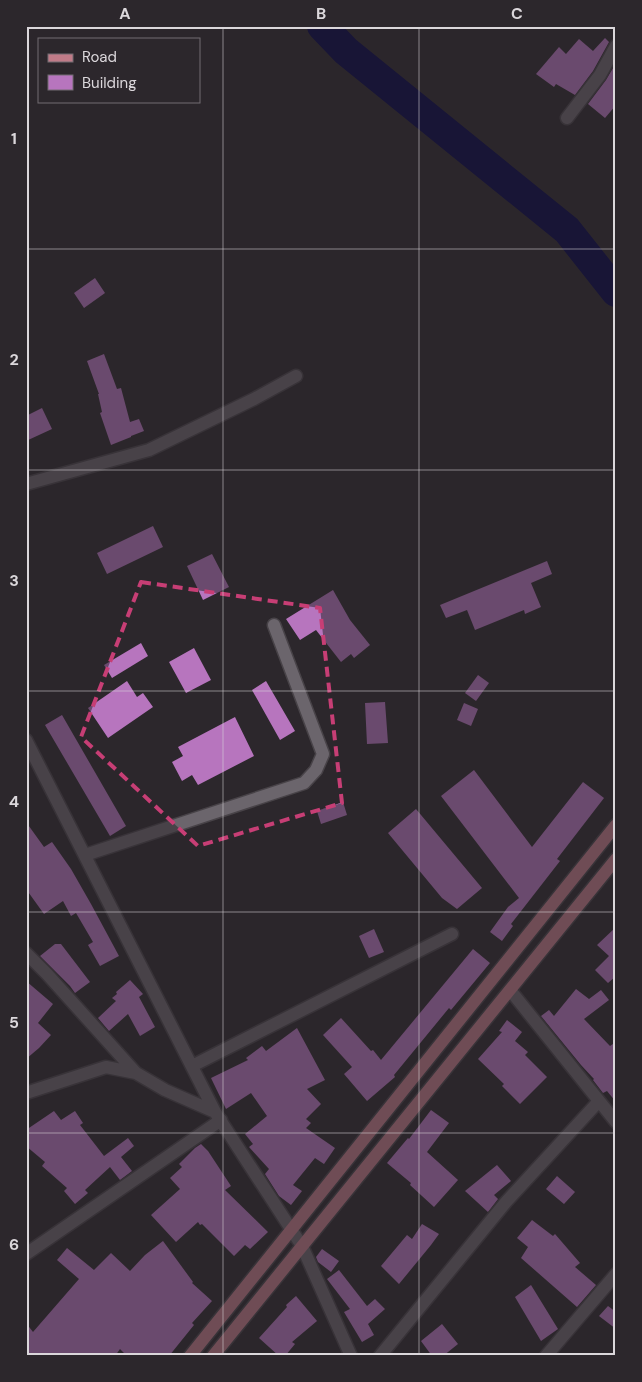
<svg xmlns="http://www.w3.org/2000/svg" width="642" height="1382" viewBox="0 0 642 1382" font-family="'DM Sans',sans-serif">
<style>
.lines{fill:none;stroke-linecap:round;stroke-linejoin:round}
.river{stroke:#004;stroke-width:30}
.building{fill:#b775be}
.minor-casing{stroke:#484348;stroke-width:15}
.major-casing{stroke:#484348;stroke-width:15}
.minor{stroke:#6b656c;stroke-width:12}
.major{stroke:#c07b88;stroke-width:12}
.marked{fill:none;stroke:#c73e75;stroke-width:4;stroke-dasharray:10 6;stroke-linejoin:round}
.grid{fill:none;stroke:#dbd7db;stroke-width:1;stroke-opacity:0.55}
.neatline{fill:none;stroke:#dbd7db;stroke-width:2}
.grid-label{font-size:16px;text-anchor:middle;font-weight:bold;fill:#dbd7db}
</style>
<rect width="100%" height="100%" fill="#2c272c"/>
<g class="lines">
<path class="river" d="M322 26 346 51 567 230 616 292"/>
</g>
<path class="building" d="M605 38 609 42 593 71 575 95 556 84 554 87 536 74 559 47 566 54 579 39 593 51Z
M616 63V105L605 118 588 104 606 80Z
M95 278 105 293 84 308 74 293Z
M104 354 117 389 121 388 130 422 139 419 144 431 131 436V437L111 445 100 413 102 412 98 394H99L87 361Z
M42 408 52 429 26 441V416Z
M153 526 163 547 107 574 97 553Z
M212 554 229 587 203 600 187 566Z
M547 561 552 574 531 583 541 607 525 614 524 610 475 630 467 610 446 618 440 605Z
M333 590 350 620 370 645 354 658 351 654 341 662 316 630 300 640 286 619Z
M141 643 148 656 112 678 104 665Z
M194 648 211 680 186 693 169 662Z
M478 675 489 683 476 701 465 693Z
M127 681 137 697 143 693 153 707 108 738 88 708Z
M266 681 295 731 280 740 252 690Z
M385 702 388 743 367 744 365 703Z
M464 703 478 709 471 726 457 720Z
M62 715 126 826 110 836 45 725Z
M235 717 254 756 198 785 192 775 182 781 172 762 183 756 178 747Z
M474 770 532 847 583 782 604 798 557 859 560 861 511 924 513 926 502 941 490 932 508 907 519 898 441 796Z
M343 802 347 815 321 824 317 811Z
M416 809 482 888 457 909 442 898 388 833Z
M26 822 44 847 52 842 71 869 91 904 119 956 100 966 88 945 93 942 76 913 71 916 63 901 44 914 26 889Z
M616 927V976L608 983 595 970 609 956 597 945Z
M374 929 384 952 369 958 359 936Z
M55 944H61L90 982 75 993 70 986 40 956Z
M473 949 490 963 451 1010 449 1008 394 1075 395 1077 367 1101 344 1074 352 1067 323 1035 341 1018 371 1051 373 1050 381 1060Z
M130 980 143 994 139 997 155 1027 140 1036 128 1014 109 1031 98 1018 116 1001 112 998 117 994 116 992Z
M26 981 53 1004 38 1023 51 1035 39 1048 26 1059Z
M576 989 589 999 601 990 609 1000 584 1019 610 1046 616 1042V1102L607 1091 603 1093 593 1080 594 1079 581 1065 541 1016 549 1010 554 1016Z
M507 1020 522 1032 515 1041 528 1052 525 1055 547 1077 520 1104 502 1086 504 1084 478 1059 502 1032 499 1031Z
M297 1028 325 1080 307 1089 321 1104 306 1119 311 1123 306 1128 335 1148 324 1164 315 1158 293 1185 302 1191 291 1205 279 1196 265 1174 269 1169 249 1147 253 1144 245 1134 267 1116 251 1093 226 1109 211 1078 248 1060 246 1058 262 1046 266 1051Z
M431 1110 449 1123 427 1152 458 1180 434 1207 410 1185 411 1183 387 1163 408 1138 409 1139Z
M54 1111 61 1120 75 1111 83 1123 80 1125 104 1156 128 1138 134 1146 121 1157 132 1171 120 1180 110 1167 85 1190 88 1193 75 1204 64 1191 67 1188 42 1166 45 1162 26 1146V1130Z
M201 1144 208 1151 231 1186 225 1190 268 1232 250 1249 245 1245 234 1256 202 1224 200 1225 198 1222 176 1242 151 1215 180 1189 170 1178 182 1167 179 1164 195 1148Z
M497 1165 511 1181 494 1195 498 1199 488 1212 465 1191Z
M557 1176 575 1192 564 1204 546 1189Z
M532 1220 553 1236 555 1234 580 1263 575 1267 596 1285 577 1307 521 1258 528 1247 517 1238Z
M422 1224 439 1234 431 1245 399 1284 381 1266 407 1235 412 1239Z
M163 1241 193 1282 192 1283 212 1301 192 1323 194 1325 169 1356H127L120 1349 115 1356H26V1323L33 1332 79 1279 57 1260 67 1248 94 1270 111 1253 130 1271 145 1255Z
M322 1249 339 1261 331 1272 318 1262 316 1257Z
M339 1270 367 1306 375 1299 385 1309 368 1324 374 1335 362 1342 344 1312 350 1309 327 1279Z
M531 1285 558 1329 541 1341 515 1297Z
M296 1296 317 1321 292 1342 295 1344 285 1356H279L259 1338 287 1307 286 1305Z
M608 1306 616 1312V1329L599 1316Z
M442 1324 458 1344 443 1356H432L421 1341Z"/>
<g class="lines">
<defs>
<path id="minor" d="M567 118 600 75 616 46
M26 484 149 450 254 399 296 376
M26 740 215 1112 302 1246 351 1356
M85 855 304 783 316 770 323 754 274 625
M26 953 47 974 136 1073
M510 990 616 1122
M192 1066 452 934
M26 1093 106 1067 136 1073 165 1090 215 1112
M26 1254 221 1120
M380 1356 506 1202 599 1101
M546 1356 616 1274"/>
<path id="major" d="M190 1356 616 825
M213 1356 616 859"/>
</defs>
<use href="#minor" class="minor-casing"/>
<use href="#major" class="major-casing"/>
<use href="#minor" class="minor"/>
<use href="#major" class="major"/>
</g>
<path d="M0 0H642V1382H0ZM141 582 320 608 342 803 198 846 81 737Z" fill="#2c272c" fill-opacity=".55" fill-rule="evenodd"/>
<path class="marked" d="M141 582 320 608 342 803 198 846 81 737Z"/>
<path class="grid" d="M223 26V1356M419 26V1356M26 249H616M26 470H616M26 691H616M26 912H616M26 1133H616"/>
<rect width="642" height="1382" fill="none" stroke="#2c272c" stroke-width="55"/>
<rect x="38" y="38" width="162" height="65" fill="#2c272c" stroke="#726d72"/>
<rect x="48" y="54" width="25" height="8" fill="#c07b88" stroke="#726d72"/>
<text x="82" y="62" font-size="15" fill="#dbd7db">Road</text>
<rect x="48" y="75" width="25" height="15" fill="#b775be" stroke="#726d72"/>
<text x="82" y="88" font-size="15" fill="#dbd7db">Building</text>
<rect x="28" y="28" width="586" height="1326" class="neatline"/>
<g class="grid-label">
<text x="125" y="19">A</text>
<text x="321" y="19">B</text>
<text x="517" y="19">C</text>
<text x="14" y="144">1</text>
<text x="14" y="365">2</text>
<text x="14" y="586">3</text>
<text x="14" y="807">4</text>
<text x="14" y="1028">5</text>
<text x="14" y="1250">6</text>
</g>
</svg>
